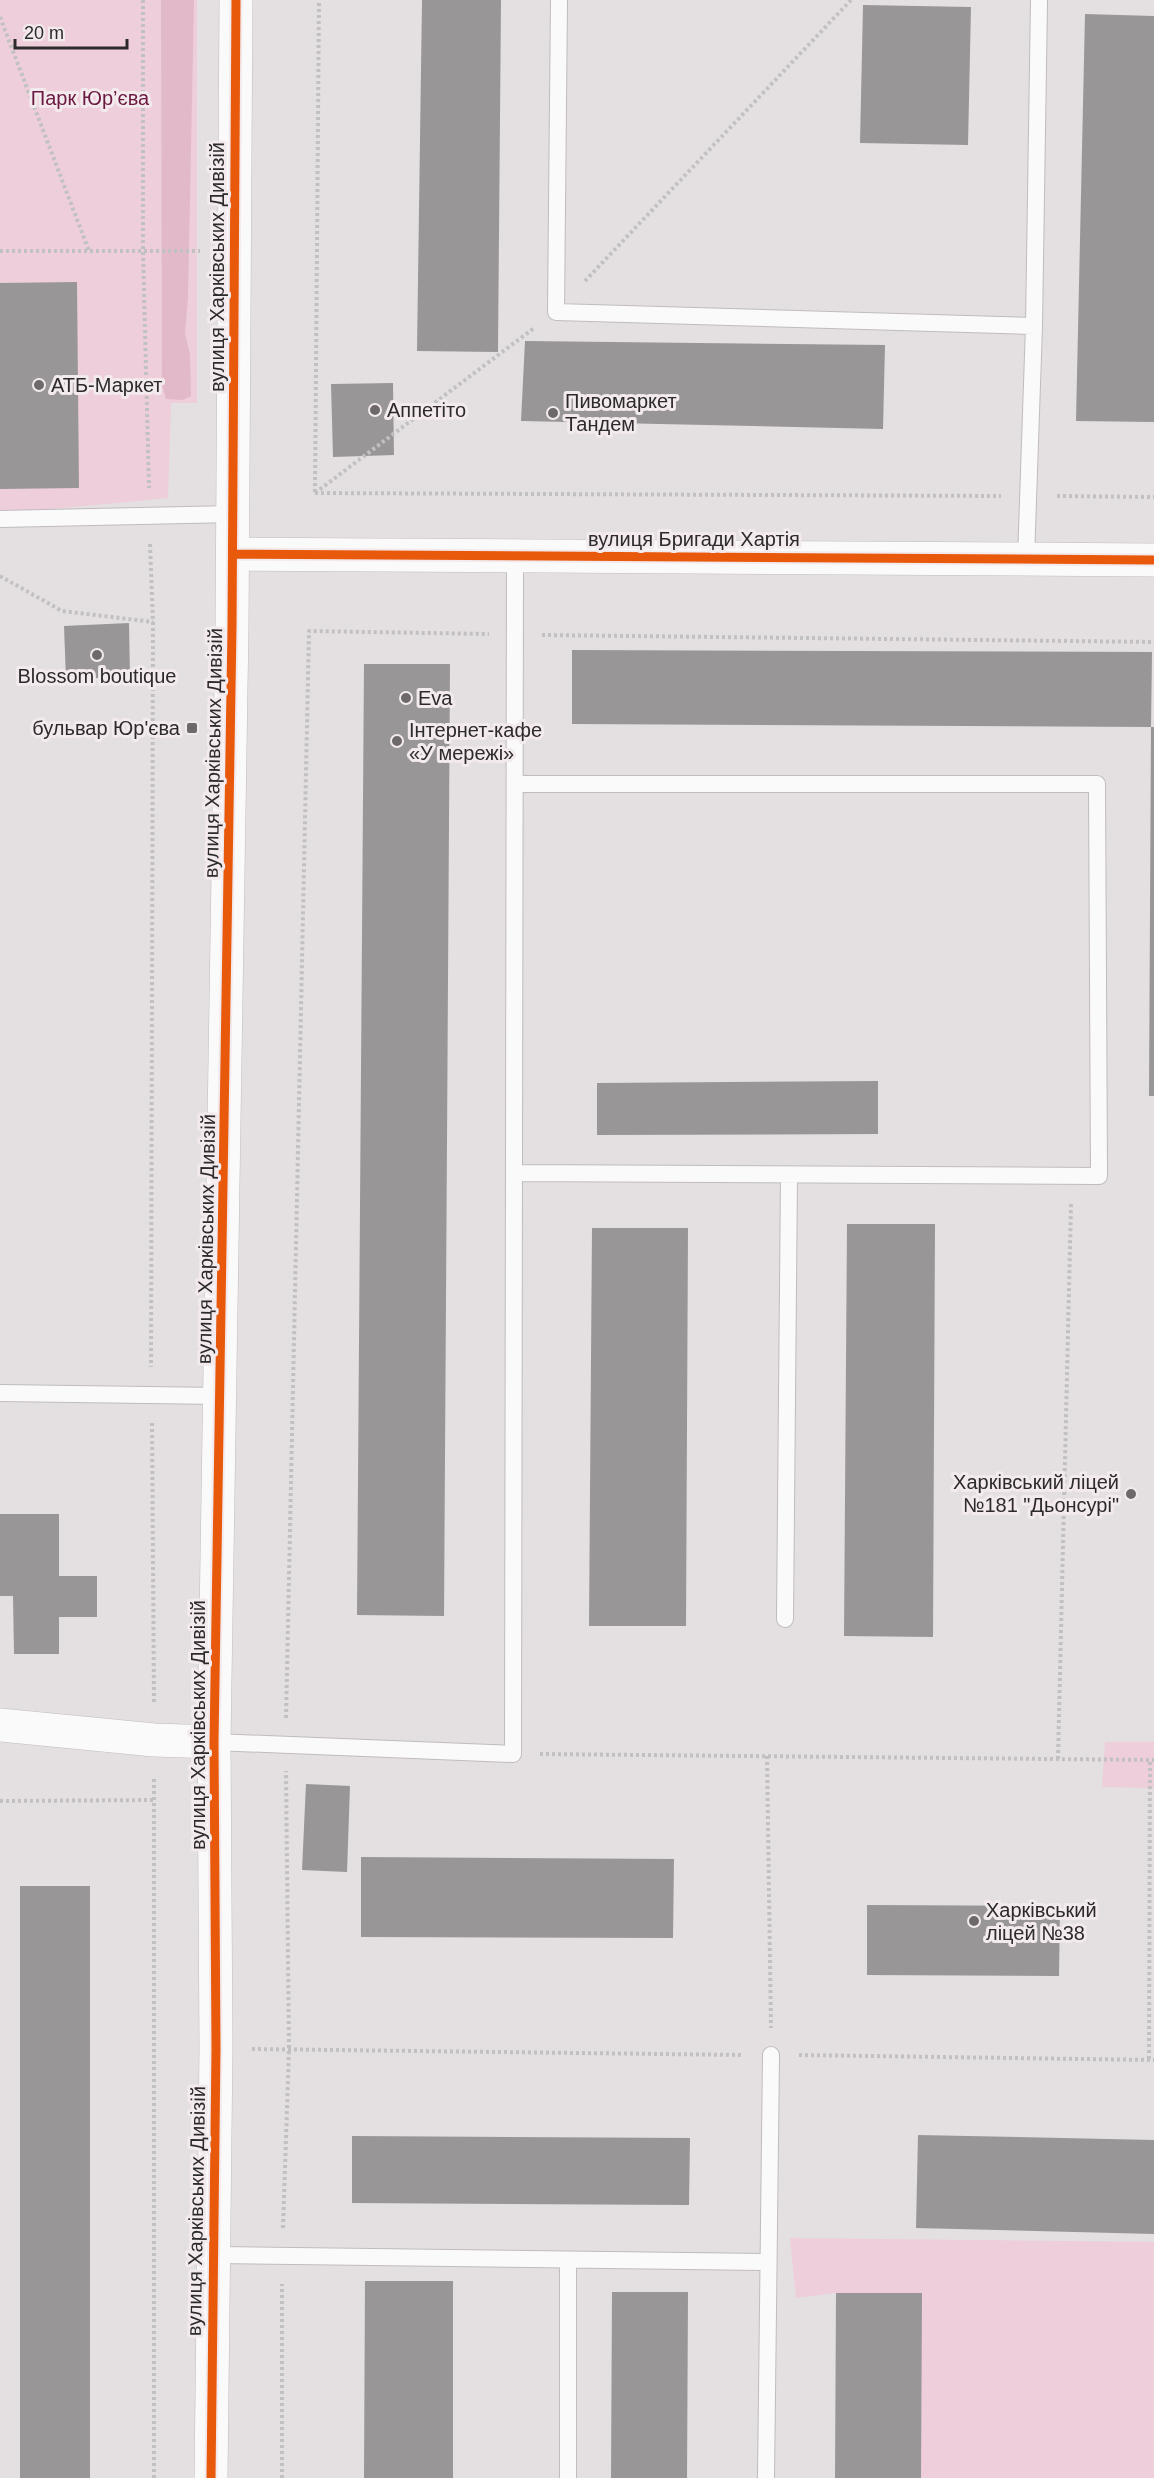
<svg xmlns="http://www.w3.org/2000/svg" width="1154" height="2478" viewBox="0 0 1154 2478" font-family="Arial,sans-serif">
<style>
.green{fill:#eeceda}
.forest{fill:#e2b9c8}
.building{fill:#999697}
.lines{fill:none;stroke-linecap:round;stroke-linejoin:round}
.lane-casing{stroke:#c0bcbe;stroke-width:18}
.street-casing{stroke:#c0bcbe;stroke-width:34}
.secondary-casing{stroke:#c0bcbe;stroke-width:34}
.path{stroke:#c2c1c1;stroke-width:4;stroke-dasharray:3 3;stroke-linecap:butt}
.lane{stroke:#fbfafa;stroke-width:16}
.street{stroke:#fbfafa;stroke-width:33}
.secondary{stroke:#fbfafa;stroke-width:33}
.cycleway-casing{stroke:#f3eaed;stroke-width:13}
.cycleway{stroke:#e8590c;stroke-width:9}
.poi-dot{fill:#6d696b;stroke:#f3eaed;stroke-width:2}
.labels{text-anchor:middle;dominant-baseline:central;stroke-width:6;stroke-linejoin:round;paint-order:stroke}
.park-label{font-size:20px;fill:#6b1941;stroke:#f3eaed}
.street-label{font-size:20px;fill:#2d2a2b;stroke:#f3eaed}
.poi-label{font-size:20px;fill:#2d2a2b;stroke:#f3eaed;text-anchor:start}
</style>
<rect width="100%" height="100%" fill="#e4dfe1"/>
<path class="green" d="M0 0H197V403H171L168 498 0 514Z
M1105 1742H1154V1788L1102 1787Z
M790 2238 1154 2242V2478H921L836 2293 796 2298Z"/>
<path class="forest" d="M161 0H194L188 297 185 334 190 354 191 396 183 400 166 399 162 385Z"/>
<path class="building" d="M422 0H501L498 352 417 351Z
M863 5 971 7 968 145 860 143Z
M1085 14 1154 16V422L1076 421Z
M77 282 79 488 0 489V283Z
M525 341 885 345 883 429 521 421Z
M393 383 394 455 333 457 331 384Z
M129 623 130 677 66 679 64 626Z
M572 650 1152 652 1151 727 572 724Z
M364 664H450L444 1616 357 1615Z
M1151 727H1154V1096H1149Z
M878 1081V1134L597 1135V1083Z
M847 1224H935L933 1637 844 1636Z
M592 1228H688L686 1626H589Z
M0 1514H59V1576H97V1617H59V1654H14L13 1596H0Z
M306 1784 350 1786 347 1872 302 1870Z
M361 1857 674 1859 673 1938 361 1937Z
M20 1886H90V2478H20Z
M867 1905 1060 1906 1059 1976 867 1975Z
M918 2135 1154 2140V2234L916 2228Z
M352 2136 690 2138 689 2205 352 2203Z
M365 2281H453V2478H364Z
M612 2292H688L687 2478H611Z
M836 2293H922L921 2478H835Z"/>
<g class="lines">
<defs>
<path id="lane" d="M559 0 556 312 1034 326
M0 519 233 514
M1026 559 1034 326 1039 0
M514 1173 1099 1176 1097 784H515
M0 1393 221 1396
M785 1619 789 1175
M214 1742 513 1754 515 556
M214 2255 768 2262
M568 2478V2261
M766 2478 771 2055"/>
<path id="street" d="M0 1725 154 1740 214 1742"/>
<path id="secondary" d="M233 554 1154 560
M211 2478 216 2048 214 1742 232 627 236 0"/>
</defs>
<use href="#lane" class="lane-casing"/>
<use href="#street" class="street-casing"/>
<use href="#secondary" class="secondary-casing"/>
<path class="path" d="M143 0V250L149 488
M0 17 89 251
M0 251H200
M585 281 851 0
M315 492 319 0
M315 493 1001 496
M315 493 534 328
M1057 496 1154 497
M150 544 153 622 151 1367
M0 576 62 611 153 622
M542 635 1154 642
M152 1423 154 1703
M286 1718 309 631 489 634
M540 1754 1154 1760
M767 1756 771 2028
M1058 1759 1071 1204
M0 1801 155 1800
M252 2049 743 2055
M799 2055 1154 2060
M1149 2059 1150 1760
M283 2228 289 2050 286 1771
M154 2478V1777
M282 2478V2284"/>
<use href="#lane" class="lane"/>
<use href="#street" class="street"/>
<use href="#secondary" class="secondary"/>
<defs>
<path id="cycleway" d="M233 554 1154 560
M211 2478 216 2048 214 1742 232 627 236 0"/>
</defs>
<use href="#cycleway" class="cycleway-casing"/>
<use href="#cycleway" class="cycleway"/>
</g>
<g class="poi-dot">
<circle cx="39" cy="385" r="6"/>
<circle cx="375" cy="410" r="6"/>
<circle cx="553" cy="413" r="6"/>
<circle cx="97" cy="655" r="6"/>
<circle cx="406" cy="698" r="6"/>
<rect x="186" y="722" width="12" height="12" rx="3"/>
<circle cx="397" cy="741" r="6"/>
<circle cx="1131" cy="1494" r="6"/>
<circle cx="974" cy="1921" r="6"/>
</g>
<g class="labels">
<g class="park-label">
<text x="90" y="98">Парк Юр’єва</text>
</g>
<g class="street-label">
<text transform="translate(217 267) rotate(-90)">вулиця Харківських Дивізій</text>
<text x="694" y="539">вулиця Бригади Хартія</text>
<text transform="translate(213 753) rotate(-89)">вулиця Харківських Дивізій</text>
<text transform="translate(206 1239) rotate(-89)">вулиця Харківських Дивізій</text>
<text transform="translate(198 1725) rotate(-90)">вулиця Харківських Дивізій</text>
<text transform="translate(196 2211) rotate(-89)">вулиця Харківських Дивізій</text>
</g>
<g class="poi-label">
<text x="51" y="385">АТБ-Маркет</text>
<text x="565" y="401">Пивомаркет<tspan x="565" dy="23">Тандем</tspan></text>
<text x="387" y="410">Аппетіто</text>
<text x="97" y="676" text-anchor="middle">Blossom boutique</text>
<text x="418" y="698">Eva</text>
<text x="180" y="728" text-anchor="end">бульвар Юр'єва</text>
<text x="409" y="730">Інтернет-кафе<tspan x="409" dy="23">«У мережі»</tspan></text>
<text x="1119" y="1482" text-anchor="end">Харківський ліцей<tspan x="1119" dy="23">№181 "Дьонсурі"</tspan></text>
<text x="986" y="1910">Харківський<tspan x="986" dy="23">ліцей №38</tspan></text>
</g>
</g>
<path d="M15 39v9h112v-9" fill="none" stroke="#2d2a2b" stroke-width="3"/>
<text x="24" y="39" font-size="18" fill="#2d2a2b" stroke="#f3eaed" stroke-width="4.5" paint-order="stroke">20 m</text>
</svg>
